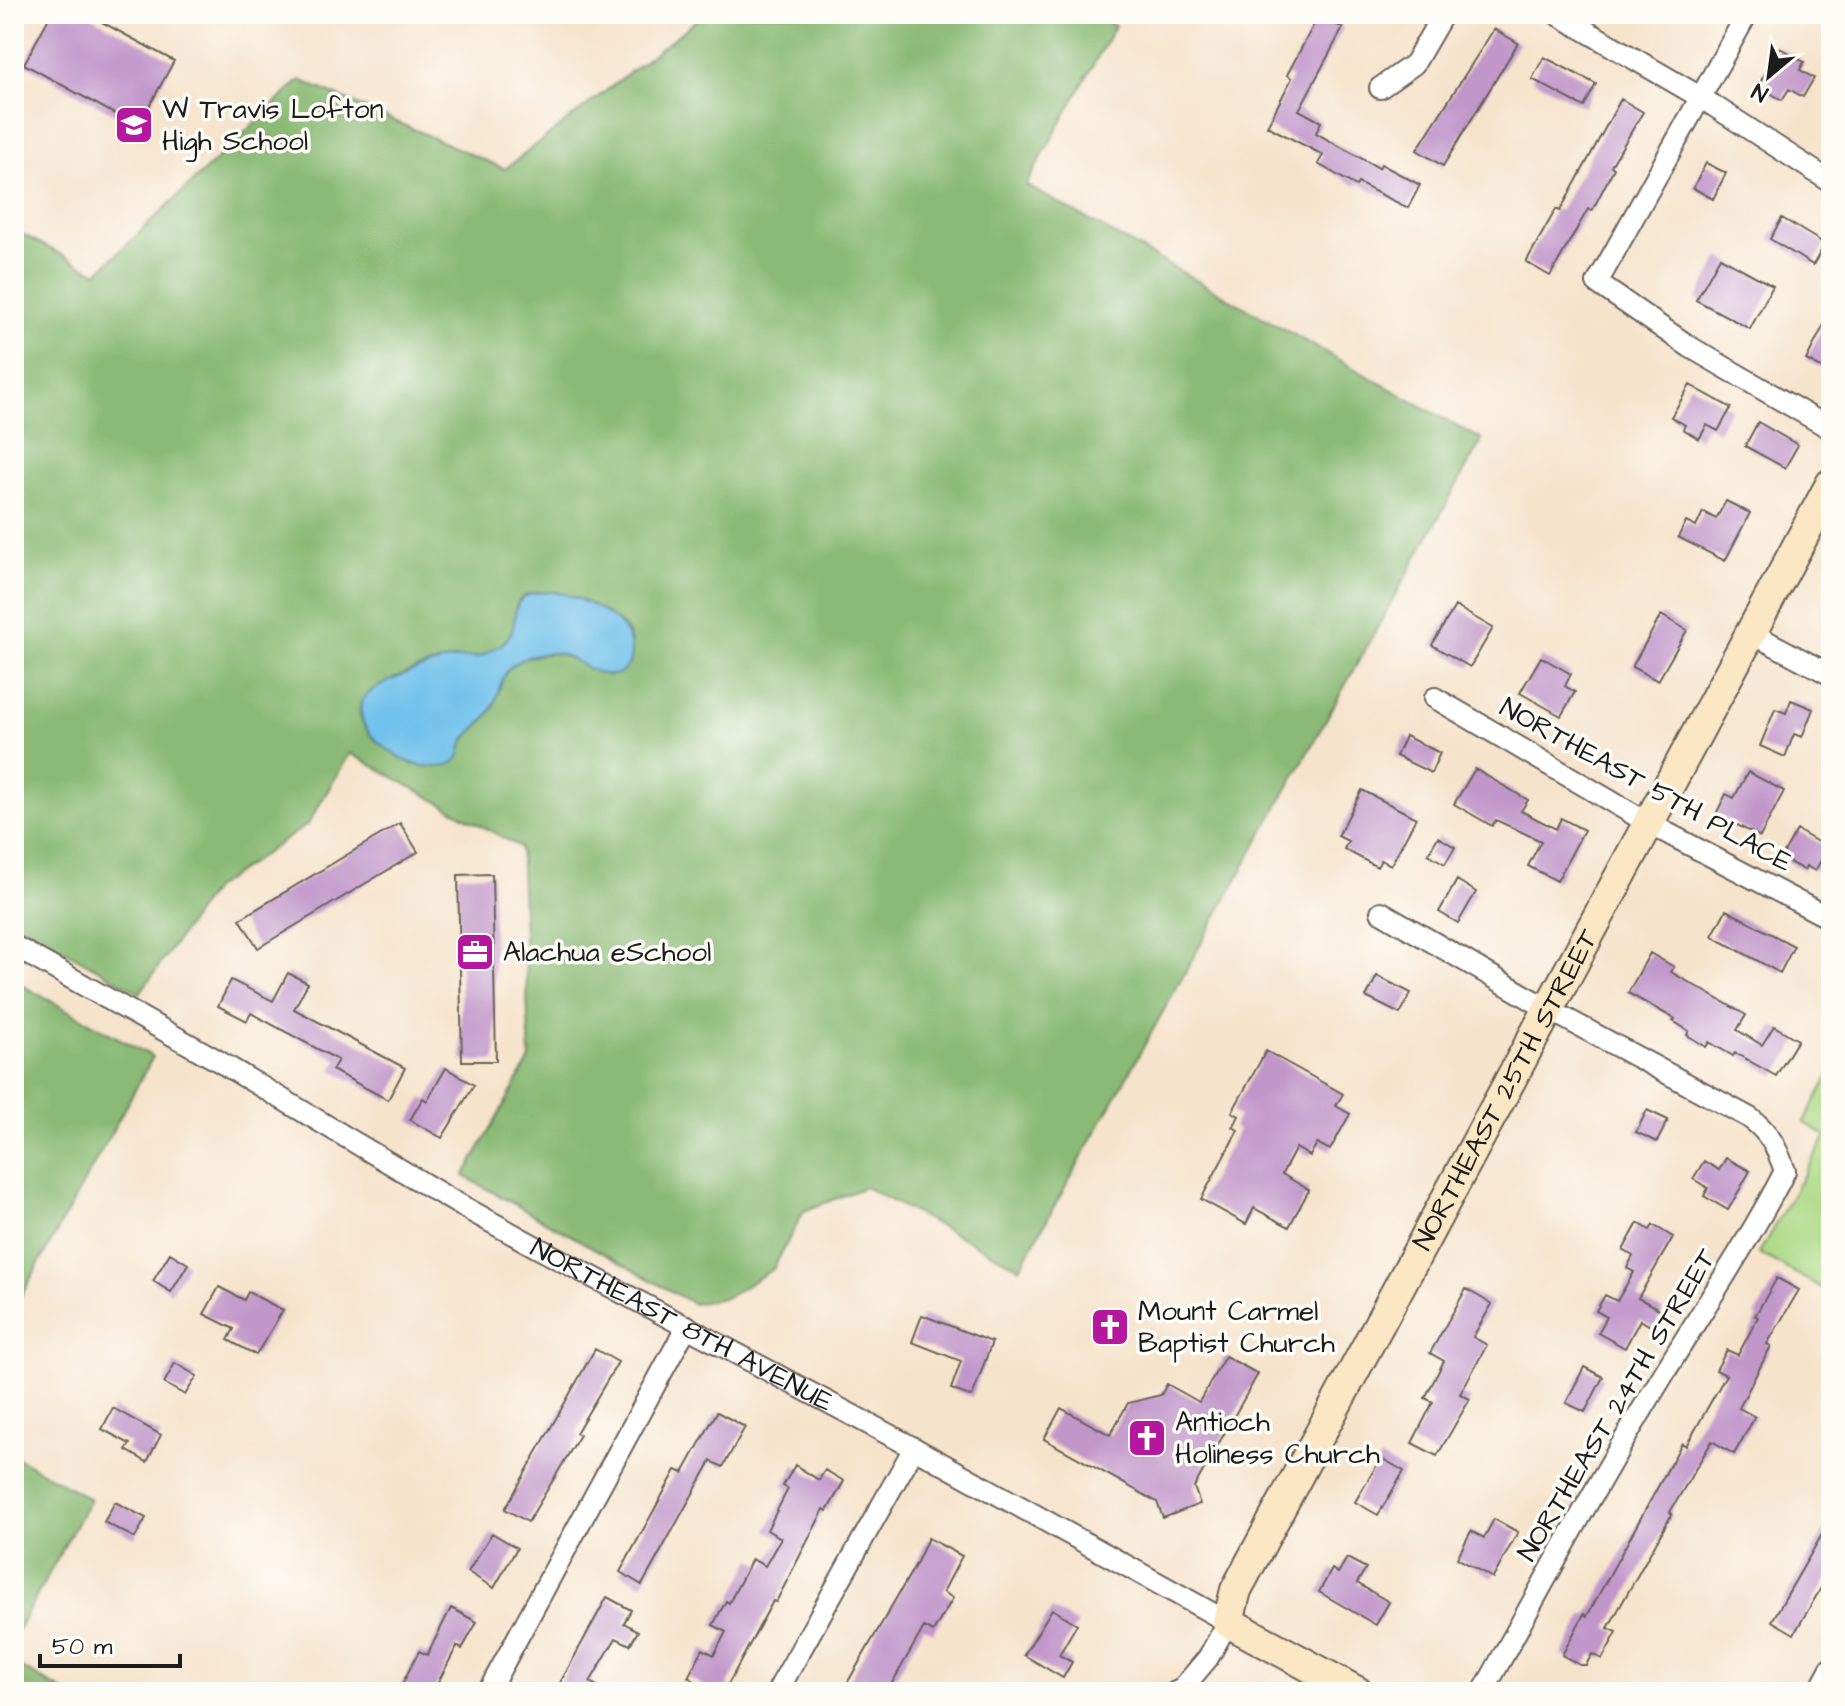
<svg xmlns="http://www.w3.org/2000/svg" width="1845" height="1706" viewBox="0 0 1845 1706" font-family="'Architects Daughter',sans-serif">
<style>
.green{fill:#adda87;stroke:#647b52;stroke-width:2}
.forest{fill:#8aba74;stroke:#536b48;stroke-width:2;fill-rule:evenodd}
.water{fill:#6fc1eb;stroke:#466e84;stroke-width:2}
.building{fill:#c197ca}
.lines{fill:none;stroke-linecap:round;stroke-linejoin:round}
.street-casing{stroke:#686259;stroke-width:24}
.secondary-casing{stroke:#686259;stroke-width:34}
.street{stroke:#fff;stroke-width:20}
.secondary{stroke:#fbe7c3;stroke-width:30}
.labels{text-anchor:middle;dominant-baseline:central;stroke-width:7;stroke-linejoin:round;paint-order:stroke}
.poi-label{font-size:28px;fill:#1c1c1c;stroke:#fdfcf7;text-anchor:start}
.street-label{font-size:28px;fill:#1c1c1c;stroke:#fdfcf7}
</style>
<rect width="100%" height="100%" fill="#fdfcf7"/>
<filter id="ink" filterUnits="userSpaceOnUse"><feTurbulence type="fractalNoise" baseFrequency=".0125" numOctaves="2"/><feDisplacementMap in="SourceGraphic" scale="16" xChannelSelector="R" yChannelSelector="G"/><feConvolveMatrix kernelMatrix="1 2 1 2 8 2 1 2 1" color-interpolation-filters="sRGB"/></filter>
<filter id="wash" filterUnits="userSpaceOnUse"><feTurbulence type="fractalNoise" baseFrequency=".006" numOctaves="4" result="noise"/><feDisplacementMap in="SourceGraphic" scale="32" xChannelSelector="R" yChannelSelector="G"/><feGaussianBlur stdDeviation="1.8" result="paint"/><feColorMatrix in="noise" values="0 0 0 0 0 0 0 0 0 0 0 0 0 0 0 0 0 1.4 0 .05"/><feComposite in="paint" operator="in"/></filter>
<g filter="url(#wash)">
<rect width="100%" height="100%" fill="#f6e3cb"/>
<path class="green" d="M1831 1072V1293L1759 1253 1826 1136 1804 1122Z"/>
<path class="forest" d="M705 14H1092L1115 26 1026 185 1482 440 1020 1268 865 1187 804 1211 773 1269 727 1297 694 1304 464 1176 530 1059 520 847 350 753 308 824 213 889 140 993 14 922V230L97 273 300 80 505 169ZM555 592C576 598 628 617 631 643 631 651 627 661 626 668 600 687 583 658 558 654 550 652 541 654 533 656 523 658 513 663 506 671 497 682 499 699 491 711 481 725 465 734 460 750L414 765C394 754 354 733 361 704 364 688 419 668 434 664 448 660 472 660 482 656 494 651 509 641 513 628 516 620 514 611 517 604 522 590 543 592 555 592Z
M14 981 153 1057 14 1309Z
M14 1456 90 1499 14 1637Z
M14 1664 65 1692H14Z"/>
<path class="water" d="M555 592C581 597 632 620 631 651 631 656 630 664 626 668 607 689 579 659 560 654 547 651 530 655 519 661 500 671 501 689 493 707 487 720 475 728 466 738 460 744 463 749 460 755 453 773 417 767 405 760 392 753 376 743 367 730 363 724 358 708 362 701 371 683 439 661 460 658 466 657 472 658 478 657 484 656 488 651 494 649 535 628 490 590 555 592Z"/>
<g id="blocks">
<path class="building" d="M51 14H87L174 61 138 127 24 64Z
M1319 15 1343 28 1299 110 1321 122 1316 133 1379 168 1381 164 1420 185 1408 208 1358 183 1356 186 1318 164 1323 155 1267 126 1292 78 1287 75Z
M1494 29 1518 43 1443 166 1417 150Z
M1780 48 1804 62 1800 70 1814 78 1803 97 1789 89 1782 100 1758 86Z
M1544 57 1596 84 1584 107 1532 79Z
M1621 99 1643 112 1611 166 1614 168 1592 211 1588 209 1550 276 1526 262 1556 209 1560 211Z
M1706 163 1726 173 1713 199 1693 188Z
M1782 218 1825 244 1813 265 1770 239Z
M1720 257 1773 286 1750 329 1696 300Z
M1831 311V373L1806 360Z
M1690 385 1731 408 1718 431 1707 425 1699 439 1683 429 1685 425 1671 417Z
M1758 422 1798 445 1785 468 1745 446Z
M1726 501 1750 513 1725 561 1678 537 1686 522 1696 527 1703 512 1716 519Z
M1455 606 1493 628 1470 667 1432 645Z
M1661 615 1687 630 1658 681 1632 667Z
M1541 657 1571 674 1565 686 1575 692 1561 716 1520 693Z
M1791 700 1813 709 1802 737 1794 734 1785 757 1760 746 1775 709 1786 713Z
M1405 736 1440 753 1431 773 1396 756Z
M1475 769 1528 800 1521 811 1556 829 1561 818 1584 830 1557 881 1528 866 1541 841 1496 820 1492 826 1454 804Z
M1748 772 1784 791 1760 837 1716 814 1726 794 1734 798Z
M1362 790 1416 818 1391 865 1381 860 1377 867 1344 849 1348 841 1338 836Z
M400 823 418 852 258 948 240 919Z
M1797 830 1828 848 1815 871 1806 866 1804 870 1781 858Z
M1438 837 1455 847 1445 864 1428 854Z
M492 874 496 1061H462L458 875Z
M1457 880 1476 892 1458 923 1439 912Z
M1726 910 1794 946 1780 973 1712 936Z
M1650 953 1674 967 1671 972 1746 1015 1737 1030 1762 1045 1774 1026 1798 1040 1776 1076 1735 1053 1733 1056 1709 1042 1706 1047 1687 1035 1689 1031 1673 1021 1675 1019 1628 993Z
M288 973 308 983 294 1009 405 1068 388 1100 332 1070 338 1060 251 1013 247 1021 218 1006 231 980 273 1001Z
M1377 976 1411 993 1400 1014 1366 997Z
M1266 1051 1343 1094 1336 1106 1350 1114 1330 1150 1317 1143 1310 1156 1296 1148 1282 1174 1309 1190 1289 1227 1254 1208 1246 1224 1201 1199 1238 1130 1233 1127 1239 1116 1232 1112Z
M446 1068 474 1085 442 1138 410 1120 423 1098 427 1101Z
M1647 1110 1668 1120 1657 1142 1636 1132Z
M1726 1158 1750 1171 1728 1210 1704 1196 1708 1188 1693 1179 1704 1161 1719 1170Z
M1638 1223 1650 1230 1653 1225 1673 1237 1638 1298 1663 1311 1654 1328 1640 1320 1625 1348 1598 1333 1607 1317 1596 1311 1605 1295 1617 1301 1634 1272 1627 1268 1633 1256 1623 1250Z
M170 1253 188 1264 171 1292 153 1281Z
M1777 1278 1799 1290 1767 1344 1771 1346 1739 1408 1755 1417 1734 1454 1712 1441 1670 1512 1672 1514 1608 1628 1617 1632 1602 1659 1592 1654 1586 1665H1580L1562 1655 1584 1614 1587 1616 1682 1443 1686 1446 1726 1375 1716 1370 1727 1350 1738 1355 1758 1317 1755 1316Z
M219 1287 244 1300 248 1292 283 1310 256 1355 228 1340 234 1329 204 1314Z
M1466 1289 1492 1304 1473 1337 1487 1345 1460 1394 1470 1399 1437 1456 1412 1443 1433 1402 1425 1398 1444 1361 1430 1353Z
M922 1315 992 1342 972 1397 951 1389 961 1361 912 1342Z
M595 1349 618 1362 576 1433 580 1435 528 1522 505 1509Z
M1225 1356 1258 1374 1194 1487 1200 1504 1163 1518 1157 1502 1044 1439 1061 1408 1110 1435 1128 1403 1161 1395 1167 1384 1199 1402Z
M175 1363 197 1376 185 1395 164 1383Z
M1584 1367 1603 1377 1585 1412 1566 1403Z
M113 1408 161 1435 147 1462 126 1450 130 1444 102 1429Z
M717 1412 745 1427 723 1467 711 1461 642 1585 620 1572 676 1470 683 1473Z
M1381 1458 1404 1471 1378 1515 1355 1502Z
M795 1465 819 1480 825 1470 844 1481 827 1511 824 1509 776 1602 773 1601 724 1692H714L688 1677 703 1649 714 1655 726 1632 713 1625 726 1601 729 1603 752 1559 765 1566 781 1538 767 1530 788 1489 783 1486Z
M115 1502 146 1518 135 1538 104 1522Z
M1494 1519 1518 1532 1493 1578 1457 1558 1471 1531 1484 1538Z
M1831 1519V1571L1794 1634 1772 1621Z
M492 1533 517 1548 494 1588 468 1572Z
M928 1538 962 1556 943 1592 953 1598 933 1632 924 1627 887 1692H842L917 1562Z
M1347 1558 1366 1568 1357 1583 1389 1602 1376 1625 1319 1592 1332 1569 1338 1573Z
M607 1597 631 1610 624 1623 638 1631 630 1645 616 1638 590 1682 608 1692H555Z
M451 1608 477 1622 462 1649 457 1646 433 1692H412L401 1686 419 1651 427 1655Z
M1052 1609 1077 1624 1059 1655 1072 1662 1063 1678 1024 1655Z"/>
</g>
</g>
<g filter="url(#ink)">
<use href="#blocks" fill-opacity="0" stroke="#686259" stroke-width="2"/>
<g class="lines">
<defs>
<g id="street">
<path d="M1557 14 1700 97 1831 182"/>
<path d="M1747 14 1597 283 1690 347 1831 429"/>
<path d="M1380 88 1414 64 1443 14"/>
<path d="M1751 633 1831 675"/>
<path d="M1435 698 1648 823 1831 919"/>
<path d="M1381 912 1548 1009 1750 1118C1770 1133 1777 1148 1785 1171 1747 1245 1700 1313 1657 1385 1596 1485 1540 1589 1483 1692"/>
<path id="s1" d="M14 946 215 1059 453 1201 538 1248 914 1448 1228 1622 1208 1658 1181 1690 1176 1692"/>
<path d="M488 1692 687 1326"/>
<path d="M777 1692 914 1448"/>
<path d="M1818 1692 1831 1668"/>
</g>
<g id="secondary">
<path id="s2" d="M1357 1692 1228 1622 1236 1590 1831 484"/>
</g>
</defs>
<use href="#street" class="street-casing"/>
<use href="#secondary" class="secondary-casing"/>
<use href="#street" class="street"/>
<use href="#secondary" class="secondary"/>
</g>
</g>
<defs>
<symbol id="school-square" viewBox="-11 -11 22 22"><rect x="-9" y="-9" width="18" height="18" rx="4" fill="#b5179e" stroke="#fdfcf7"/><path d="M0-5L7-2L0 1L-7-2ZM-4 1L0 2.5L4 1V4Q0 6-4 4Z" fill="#fff"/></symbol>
<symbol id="office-square" viewBox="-11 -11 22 22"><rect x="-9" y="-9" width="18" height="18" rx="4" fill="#b5179e" stroke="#fdfcf7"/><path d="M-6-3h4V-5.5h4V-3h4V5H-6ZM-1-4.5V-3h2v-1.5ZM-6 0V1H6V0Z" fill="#fff"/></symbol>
<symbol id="church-square" viewBox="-11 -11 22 22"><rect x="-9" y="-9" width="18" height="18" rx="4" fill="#b5179e" stroke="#fdfcf7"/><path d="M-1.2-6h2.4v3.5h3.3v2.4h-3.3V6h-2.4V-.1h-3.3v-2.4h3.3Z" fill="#fff"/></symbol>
</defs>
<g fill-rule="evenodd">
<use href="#school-square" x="112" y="103" width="44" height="44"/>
<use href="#office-square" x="453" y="930" width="44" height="44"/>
<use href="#church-square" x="1088" y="1305" width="44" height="44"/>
<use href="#church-square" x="1125" y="1416" width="44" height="44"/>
</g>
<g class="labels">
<g class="poi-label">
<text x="162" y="109">W Travis Lofton<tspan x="162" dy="32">High School</tspan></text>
<text x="503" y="952">Alachua eSchool</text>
<text x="1138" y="1311">Mount Carmel<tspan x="1138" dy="32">Baptist Church</tspan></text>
<text x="1175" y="1422">Antioch<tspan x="1175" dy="32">Holiness Church</tspan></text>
</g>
<g class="street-label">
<text transform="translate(1646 785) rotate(29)">NORTHEAST 5TH PLACE</text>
<text stroke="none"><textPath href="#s2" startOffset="748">NORTHEAST 25TH STREET</textPath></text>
<text stroke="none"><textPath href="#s1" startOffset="768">NORTHEAST 8TH AVENUE</textPath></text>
<text transform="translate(1617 1405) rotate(-59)">NORTHEAST 24TH STREET</text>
</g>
</g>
<rect width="1845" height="1706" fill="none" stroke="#fdfcf7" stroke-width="48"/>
<g transform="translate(1769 76) rotate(209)" stroke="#fdfcf7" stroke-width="6" paint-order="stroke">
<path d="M0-6L14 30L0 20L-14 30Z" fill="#1c1c1c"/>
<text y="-12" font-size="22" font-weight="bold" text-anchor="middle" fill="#1c1c1c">N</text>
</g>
<path d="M40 1654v12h140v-12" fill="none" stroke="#1c1c1c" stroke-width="4"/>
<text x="52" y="1654" font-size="24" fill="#1c1c1c" stroke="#fdfcf7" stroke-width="6" paint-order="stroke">50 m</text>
</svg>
